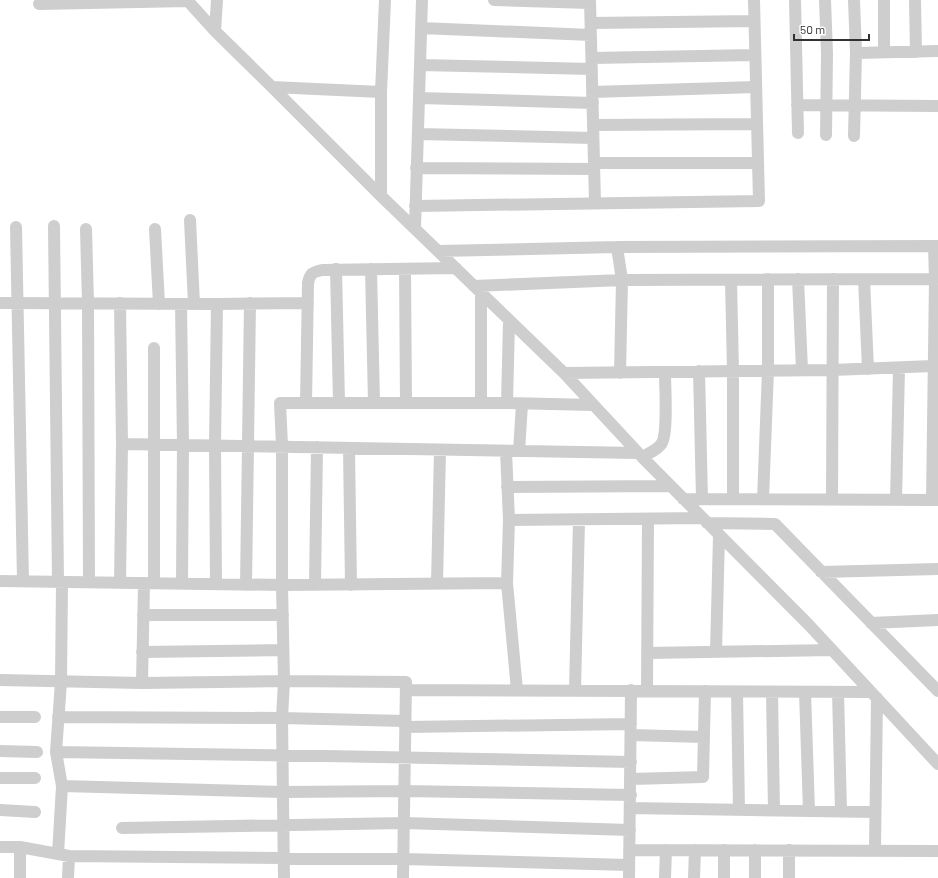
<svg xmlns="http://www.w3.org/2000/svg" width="938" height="878" viewBox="0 0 938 878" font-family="Barlow,sans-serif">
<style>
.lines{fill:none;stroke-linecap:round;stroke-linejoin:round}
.minor{stroke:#cecece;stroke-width:12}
</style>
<rect width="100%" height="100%" fill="#fff"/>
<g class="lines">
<path class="minor" d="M187 0 215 31 272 87 381 196 564 373 642 457 808 624 938 764
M494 0 590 3
M590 0 595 203
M795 0 798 133
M825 0 827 53 826 135
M854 0 856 53 854 136
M884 0V52
M915 0 916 52
M39 4 188 1
M591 23 754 21
M421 28 591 35
M215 31 217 0
M856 53 938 51
M592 58 755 55
M420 65 592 69
M272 87 381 92
M592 92 756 87
M419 98 593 103
M797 105 938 106
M593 125 757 124
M418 134 593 138
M594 163H758
M416 168 594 169
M381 196V92L385 0
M415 206 759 201 754 0
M190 220 194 304
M54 226 58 582
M16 227 23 581
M415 228 422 0
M86 229 88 303 89 582
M155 229 159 304
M617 247 622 280 620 373
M438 251 617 247 938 246
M336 269 339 403
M371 269 374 403
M405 269 406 403
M798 279 802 370
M864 279 868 369
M731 280 733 371V499
M474 286 622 280 935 279
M0 303 217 304 308 303
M181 304 183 445 182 584
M699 371 702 499
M564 373 832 370 933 366
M306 403 308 283C310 273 313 272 322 270L456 268
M481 403V293
M507 403 509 321
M122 444 638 453
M349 448 351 585
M506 451 509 520 507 583 517 690
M519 451 522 404
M642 457C649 453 658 450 662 443 668 432 665 387 665 372
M507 487 671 486
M683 499 938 500
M763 499 768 370V279
M832 500 833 279
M896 500 899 368
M932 500 935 279 934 246
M509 520 702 518
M707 523 775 524 938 691
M821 572 938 569
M0 581 282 585 507 583
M120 583 122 444 120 303
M154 583V348
M216 584 215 445 217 304
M437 584 440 450
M246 585 250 303
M315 585 317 447
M143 615H283
M871 623 938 620
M142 652 283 650
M716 652 719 536
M647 653 832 650
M0 680 142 683 284 681 406 682 403 878
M142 683 144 583
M406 690 871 692
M575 690 579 520
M647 691 648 519
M737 692 739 810
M772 692 774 810
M805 692 809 811
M838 692 841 811
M0 717H35
M58 717 282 718 405 721
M405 727 631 724
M631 735 704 737
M0 751 37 752
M56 752C248 755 439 757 631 762
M0 778H35
M631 779 703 777 705 691
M62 786 283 792 404 791 631 795
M630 808 875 812
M0 810 35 812
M122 828 404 823 630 830
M0 847H20V878
M20 847 69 856 403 859 629 865
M629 850 938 851
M875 850 877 698
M58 854 62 786 56 752 61 682 62 582
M68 878 69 856
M284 878 282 718 284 681 282 585V446L280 403H507L593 405
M629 878 631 690
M665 878 666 850
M694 878 695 850
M724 878V850
M755 878V850
M789 878V850"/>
</g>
<path d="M794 34v6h75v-6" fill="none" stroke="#313131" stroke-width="2"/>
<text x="800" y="34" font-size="12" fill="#313131" stroke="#ffffff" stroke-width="3" paint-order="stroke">50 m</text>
</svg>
